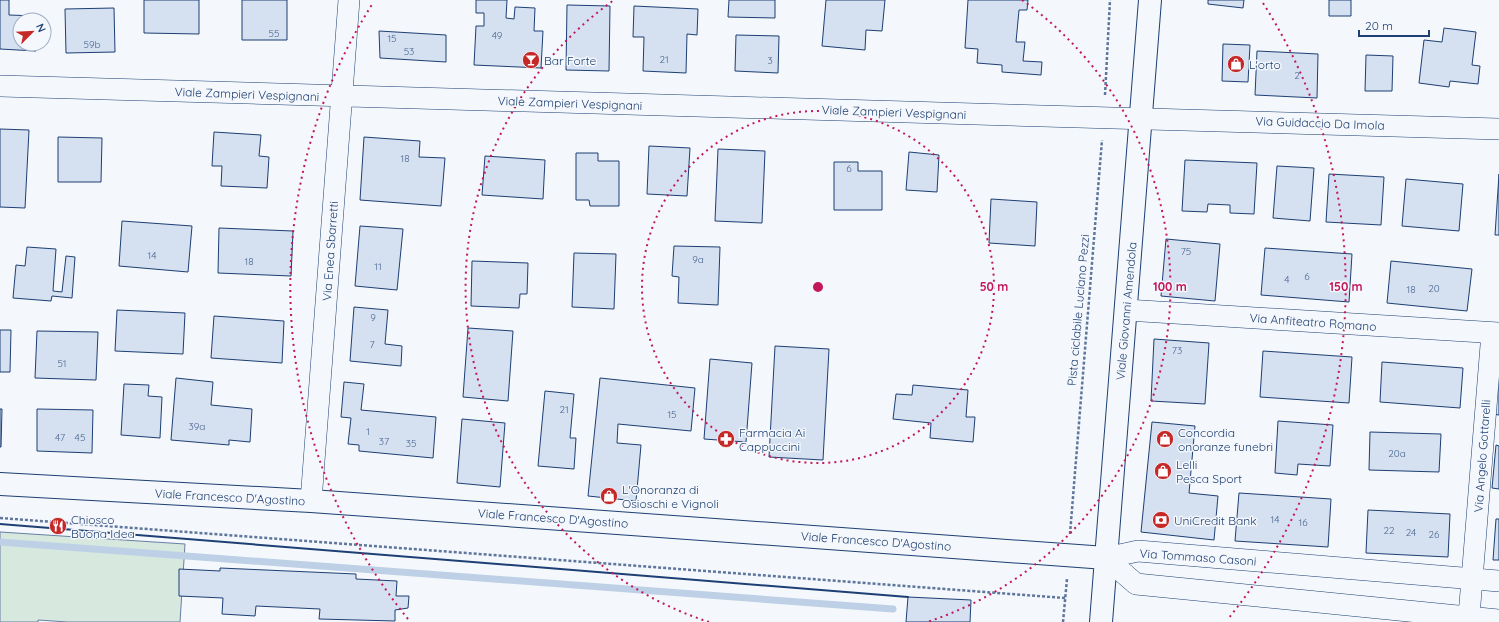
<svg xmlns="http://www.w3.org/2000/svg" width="1499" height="622" viewBox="0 0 1499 622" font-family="Quicksand,sans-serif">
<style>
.green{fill:#d7e8df;stroke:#687fa3}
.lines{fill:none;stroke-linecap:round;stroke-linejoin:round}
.stream{stroke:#bed0e5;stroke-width:7}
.building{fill:#d5e0f0;stroke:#1d3f73}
.street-casing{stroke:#1d3f73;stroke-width:22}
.secondary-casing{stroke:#1d3f73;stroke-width:24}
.path{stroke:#5e769c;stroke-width:2.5;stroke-dasharray:3 2;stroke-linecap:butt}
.street{stroke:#f4f7fb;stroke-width:21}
.secondary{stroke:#f4f7fb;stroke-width:22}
.wall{stroke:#1d3f73;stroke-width:2}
.ring{fill:none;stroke:#c2185b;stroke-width:2;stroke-dasharray:2 4}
.labels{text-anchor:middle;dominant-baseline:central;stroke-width:3;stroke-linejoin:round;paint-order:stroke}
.number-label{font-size:10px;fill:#4b6792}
.poi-label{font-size:12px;fill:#1d3f73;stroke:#f4f7fb;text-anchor:start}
.street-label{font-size:12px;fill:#1d3f73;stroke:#f4f7fb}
.centre{fill:#c2185b;stroke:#f4f7fb;stroke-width:2}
.ring-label{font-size:12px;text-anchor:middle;font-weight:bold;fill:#c2185b;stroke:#f4f7fb;stroke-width:3;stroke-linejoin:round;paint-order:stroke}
</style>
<rect width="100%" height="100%" fill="#f4f7fb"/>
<path class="green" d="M0 532 185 544 180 622H68L38 620V622H0Z"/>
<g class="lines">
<path class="stream" d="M0 542 893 609"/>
</g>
<path class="building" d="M0 0H9V15L37 16V20H20V44H36V51L0 49Z
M144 0H199V34L144 33Z
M242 0H287V40H242Z
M476 0H507L506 18 514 19 515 7 535 8 534 31H543L541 68 474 65 476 26H484V13H476Z
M729 0H775V18L728 17Z
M826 0H885L882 31 866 30 865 50 822 46Z
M968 0H1028L1027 10H1019L1016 42H1025L1023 61 1042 62 1041 75 1002 72V65L977 63 978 49 965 48Z
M1208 0H1244L1243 8 1208 4Z
M1329 0H1351V16H1329Z
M567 5 610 6 609 71 566 70Z
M634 6 698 9 697 35 687 34 686 73 643 71 644 37H633Z
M114 8 115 52 66 53 65 9Z
M1444 28 1476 32 1472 65 1480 66 1478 84 1450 81 1449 87 1419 83 1424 40 1442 42Z
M379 31 446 35V62L380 58Z
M736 35 779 36 778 73 735 71Z
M1223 44 1250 45 1248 82 1222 81Z
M1257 51 1318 54 1317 98 1255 95Z
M1366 55 1393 56 1392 91H1365Z
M0 129 29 130 25 208 0 207Z
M214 132 261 135 259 156 269 157 267 188 221 186 222 166H212Z
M58 137 102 138 101 182H58Z
M364 137 420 141 419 157 445 158 441 206 360 200Z
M649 146 690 148 687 196 647 194Z
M718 149 765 151 762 223 715 221Z
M909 152 939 155 937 192 906 190Z
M576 153H598V161H619V206H590L589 200H576Z
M485 156 545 160 543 199 482 195Z
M1185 160 1257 163 1254 214 1230 213V205L1208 204 1207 212 1182 211Z
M834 162H858V171H882V210H834Z
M1277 166 1314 168 1310 221 1273 218Z
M1329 174 1384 177 1381 225 1326 222Z
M1499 174V235H1495Z
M1406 179 1463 184 1459 231 1402 226Z
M991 199 1037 202 1035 246 989 243Z
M122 221 192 226 188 272 119 266Z
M360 226 403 229 397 290 355 286Z
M219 228 293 231 291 276 218 273Z
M1166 239 1220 244 1215 301 1161 296Z
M674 246 720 247 718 305 678 303 679 277 672 276Z
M27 247 56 249 53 291 62 292 66 256 75 257 72 298 52 296 51 301 13 298 16 265 25 266Z
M1265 248 1352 254 1349 302 1261 295Z
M574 253 616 254 614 309 572 307Z
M472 261 528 263 527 294H520L519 308 471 306Z
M1391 261 1472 269 1467 311 1387 303Z
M354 307 388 310 385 344 402 346 401 366 350 361Z
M117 310 185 313 183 354 115 351Z
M214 316 284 321 282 363 211 358Z
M468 328 513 331 508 401 463 397Z
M0 330H11L10 372H0Z
M37 331 98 332 96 380 35 378Z
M1154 339 1209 343 1205 404 1151 401Z
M775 346 829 349 823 460 769 457Z
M1263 351 1352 357 1349 403 1260 397Z
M710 359 752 363 746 442 704 439Z
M1382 362 1463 368 1460 408 1380 402Z
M1499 371V415L1492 414Z
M176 378 213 382 211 405 252 409 250 442 229 440V445L171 440Z
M600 378 695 388 691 431 618 424 617 443 641 445 636 501 588 496Z
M344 382 364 384 361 410 436 417 433 458 359 451V445L348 444 351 418 341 417Z
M124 384 149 385 148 396 162 397 160 438 121 435Z
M913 385 968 390 966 417H975L973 442 930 438 931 423 893 419 896 394 912 395Z
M545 391 574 394 570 438H576L574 469 538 466Z
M0 409H2L1 447H0Z
M37 409 93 410 92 453 37 451Z
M462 419 505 423 500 487 457 483Z
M1278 421 1333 425 1330 466 1298 464 1297 475 1275 473Z
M1152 422 1195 426 1189 493 1218 496 1214 540 1141 532Z
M1370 432 1441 434 1439 472 1369 470Z
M1496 445 1499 446V489L1492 488Z
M1239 493 1331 499 1328 547 1235 541Z
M1368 510 1450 514 1448 557 1366 553Z
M1496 519H1499V560H1493Z
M220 568 356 574V579L397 581 396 596H409L408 608 395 610V621L319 619 320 609 256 606 255 616 222 614 223 598 179 596V569L220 571Z
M908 597 971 600 970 622H906Z"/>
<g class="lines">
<defs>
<path id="street" d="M0 86 1499 129
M1126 310 1499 333
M311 501 349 0
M1106 558 1136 584 1499 620
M1106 558 1138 551 1499 581
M1469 616 1492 333"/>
<path id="secondary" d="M0 484 311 501 1106 558
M1101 622 1150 0"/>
</defs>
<use href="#street" class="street-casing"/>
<use href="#secondary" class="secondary-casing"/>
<path class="path" d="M1105 95 1110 0
M0 518 1065 598
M1070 534 1102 140
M1063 622 1067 579"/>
<use href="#street" class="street"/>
<use href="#secondary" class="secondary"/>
<path class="wall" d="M0 524 908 597"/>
</g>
<g class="ring">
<circle cx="818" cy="287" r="176"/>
<path d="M709 622A352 352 0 0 1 614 0M1022 0A352 352 0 0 1 927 622"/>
<path d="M408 619A528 528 0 0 1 373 3M1263 3A528 528 0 0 1 1228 619"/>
</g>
<defs>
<symbol id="bar-disc" viewBox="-11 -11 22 22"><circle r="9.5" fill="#c62828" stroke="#f4f7fb"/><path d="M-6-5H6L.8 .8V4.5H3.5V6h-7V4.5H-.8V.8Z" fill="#fff"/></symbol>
<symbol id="shop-disc" viewBox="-11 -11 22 22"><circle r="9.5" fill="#c62828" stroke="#f4f7fb"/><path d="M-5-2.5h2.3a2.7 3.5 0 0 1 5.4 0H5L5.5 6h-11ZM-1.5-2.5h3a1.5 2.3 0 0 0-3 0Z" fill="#fff"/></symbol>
<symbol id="pharmacy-disc" viewBox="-11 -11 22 22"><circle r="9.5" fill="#c62828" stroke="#f4f7fb"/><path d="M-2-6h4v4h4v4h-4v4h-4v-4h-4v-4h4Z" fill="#fff"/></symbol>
<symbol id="bank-disc" viewBox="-11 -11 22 22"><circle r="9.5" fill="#c62828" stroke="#f4f7fb"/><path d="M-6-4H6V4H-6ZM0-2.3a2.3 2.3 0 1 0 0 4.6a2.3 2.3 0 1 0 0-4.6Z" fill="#fff"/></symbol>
<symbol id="restaurant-disc" viewBox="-11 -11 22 22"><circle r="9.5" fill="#c62828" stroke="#f4f7fb"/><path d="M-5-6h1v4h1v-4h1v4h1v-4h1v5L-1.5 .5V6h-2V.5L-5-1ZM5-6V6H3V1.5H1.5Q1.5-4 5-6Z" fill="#fff"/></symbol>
</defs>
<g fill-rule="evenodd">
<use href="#bar-disc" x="521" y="50" width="20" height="20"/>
<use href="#shop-disc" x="1226" y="54" width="20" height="20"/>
<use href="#pharmacy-disc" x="716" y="429" width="20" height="20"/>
<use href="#shop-disc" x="1155" y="429" width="20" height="20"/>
<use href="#shop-disc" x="1153" y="461" width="20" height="20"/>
<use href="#shop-disc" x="599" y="486" width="20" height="20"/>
<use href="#bank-disc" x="1151" y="510" width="20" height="20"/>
<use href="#restaurant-disc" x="48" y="516" width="20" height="20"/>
</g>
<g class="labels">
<g class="number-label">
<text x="274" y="33">55</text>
<text x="497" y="35">49</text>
<text x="392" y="38">15</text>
<text x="92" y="44">59b</text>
<text x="409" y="51">53</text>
<text x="664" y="59">21</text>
<text x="770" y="60">3</text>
<text x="1297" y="75">2</text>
<text x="405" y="158">18</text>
<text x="849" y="168">6</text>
<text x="1186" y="251">75</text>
<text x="152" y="255">14</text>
<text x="698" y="259">9a</text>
<text x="249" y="261">18</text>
<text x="378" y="266">11</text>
<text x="1307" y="276">6</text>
<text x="1287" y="279">4</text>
<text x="1434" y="288">20</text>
<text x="1411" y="289">18</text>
<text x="373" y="317">9</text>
<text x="372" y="344">7</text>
<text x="1177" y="350">73</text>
<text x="62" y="363">51</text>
<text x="564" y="409">21</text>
<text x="672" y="414">15</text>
<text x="197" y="426">39a</text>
<text x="368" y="431">1</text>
<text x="60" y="437">47</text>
<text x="80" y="437">45</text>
<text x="384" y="441">37</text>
<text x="411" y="443">35</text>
<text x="1397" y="453">20a</text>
<text x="1275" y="519">14</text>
<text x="1303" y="522">16</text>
<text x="1389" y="530">22</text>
<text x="1411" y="532">24</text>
<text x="1434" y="534">26</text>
</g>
<g class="poi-label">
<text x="544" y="60">Bar Forte</text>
<text x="1249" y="64">L'orto</text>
<text x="739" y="432">Farmacia Ai<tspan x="739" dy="14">Cappuccini</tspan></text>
<text x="1178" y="432">Concordia<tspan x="1178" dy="14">onoranze funebri</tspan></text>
<text x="1176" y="464">Lelli<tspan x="1176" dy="14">Pesca Sport</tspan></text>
<text x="622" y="489">L'Onoranza di<tspan x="622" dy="14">Osioschi e Vignoli</tspan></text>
<text x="71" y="519">Chiosco<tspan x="71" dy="14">Buona Idea</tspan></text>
<text x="1174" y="520">UniCredit Bank</text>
</g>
<g class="street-label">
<text transform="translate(247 94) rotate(2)">Viale Zampieri Vespignani</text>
<text transform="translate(570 103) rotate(2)">Viale Zampieri Vespignani</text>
<text transform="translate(894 112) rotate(2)">Viale Zampieri Vespignani</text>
<text transform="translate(1320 123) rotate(2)">Via Guidaccio Da Imola</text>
<text transform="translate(330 251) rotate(-86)">Via Enea Sbarretti</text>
<text transform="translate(1078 310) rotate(-85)">Pista ciclabile Luciano Pezzi</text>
<text transform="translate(1126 311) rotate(-85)">Viale Giovanni Amendola</text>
<text transform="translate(1313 322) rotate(4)">Via Anfiteatro Romano</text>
<text transform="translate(1482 456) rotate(-86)">Via Angelo Gottarelli</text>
<text transform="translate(230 497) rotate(3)">Viale Francesco D'Agostino</text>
<text transform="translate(553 518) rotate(4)">Viale Francesco D'Agostino</text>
<text transform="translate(876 541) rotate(4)">Viale Francesco D'Agostino</text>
<text transform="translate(1198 557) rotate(4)">Via Tommaso Casoni</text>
</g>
</g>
<circle cx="818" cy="287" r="6" class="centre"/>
<g class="ring-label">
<text x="994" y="291">50 m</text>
<text x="1170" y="291">100 m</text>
<text x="1346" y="291">150 m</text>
</g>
<g transform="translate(32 32) rotate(66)"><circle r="19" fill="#f4f7fb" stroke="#9eadc5"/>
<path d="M0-3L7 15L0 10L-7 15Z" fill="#c62828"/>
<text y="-6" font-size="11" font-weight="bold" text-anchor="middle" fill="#1d3f73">N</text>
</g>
<path d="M1359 30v6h70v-6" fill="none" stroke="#1d3f73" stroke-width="2"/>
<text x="1365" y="30" font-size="12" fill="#1d3f73" stroke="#f4f7fb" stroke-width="3" paint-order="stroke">20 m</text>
</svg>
